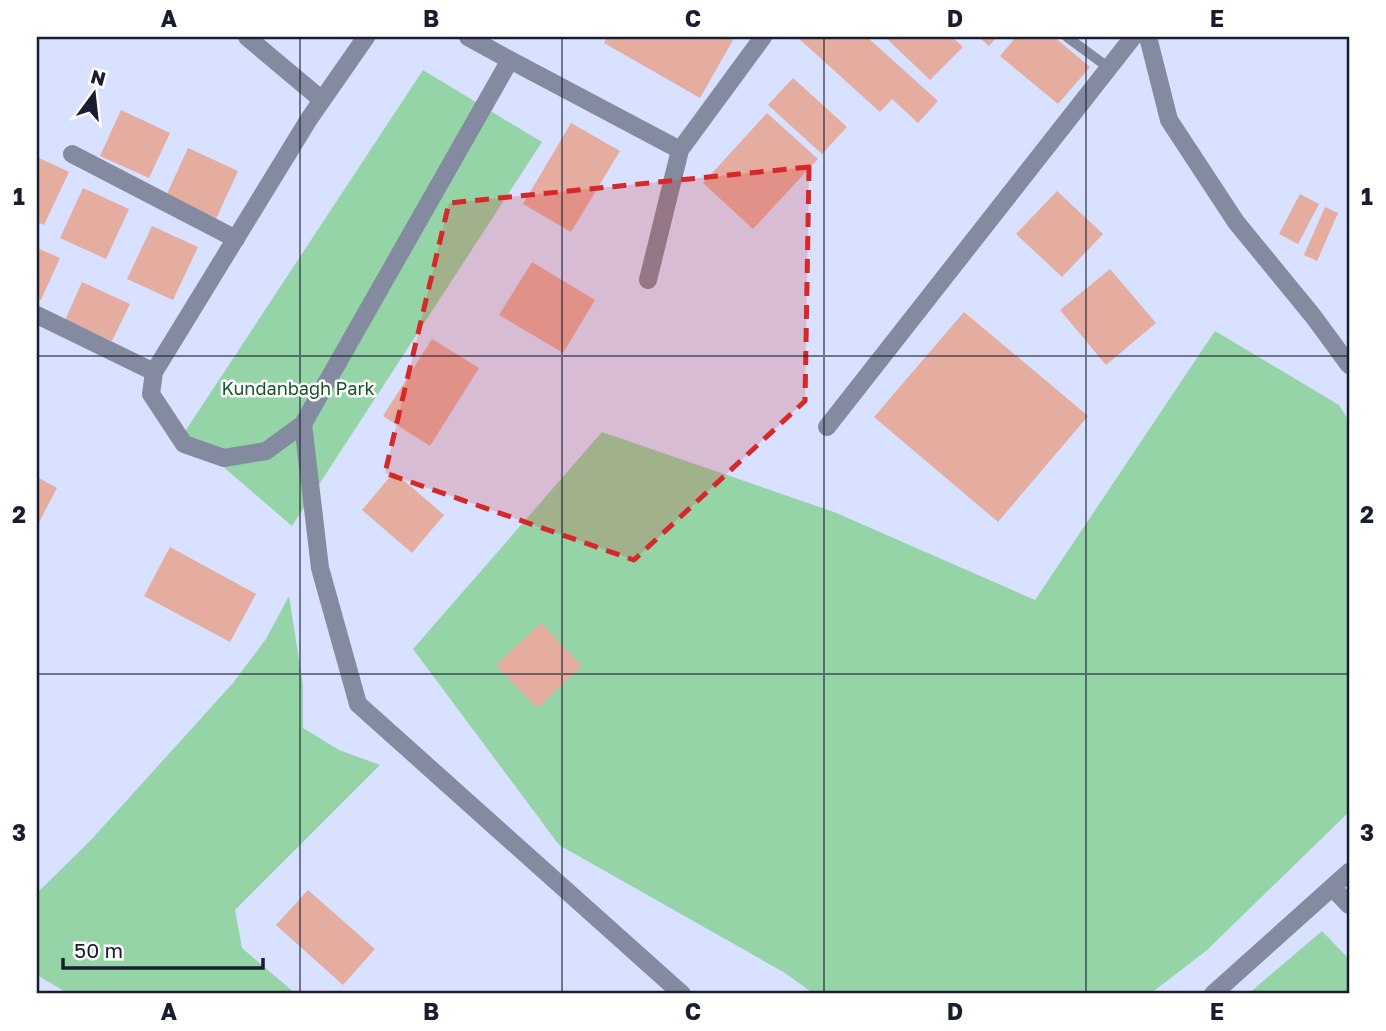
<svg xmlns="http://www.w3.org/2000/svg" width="1386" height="1031" viewBox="0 0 1386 1031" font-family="'Golos Text',sans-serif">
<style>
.green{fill:#94d4a6}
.building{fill:#e5aca0}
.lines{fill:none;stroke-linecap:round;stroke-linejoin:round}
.lane{stroke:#848a9f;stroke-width:10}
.street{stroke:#848a9f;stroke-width:18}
.marked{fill:#d62828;fill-opacity:0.2;stroke:#d62828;stroke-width:5;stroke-dasharray:14 9;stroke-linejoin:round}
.grid{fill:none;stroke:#191d2f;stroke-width:2;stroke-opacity:0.55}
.labels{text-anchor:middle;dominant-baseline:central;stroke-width:5;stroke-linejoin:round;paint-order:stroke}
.park-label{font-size:18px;fill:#17542e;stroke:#fff}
.neatline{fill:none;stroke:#191d2f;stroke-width:2.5}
.grid-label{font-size:23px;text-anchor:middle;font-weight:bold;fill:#191d2f}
</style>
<rect width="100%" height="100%" fill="#d8e1ff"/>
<path class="green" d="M423 70 542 142 292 526 184 433Z
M1215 331 1339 405 1349 421V812L1207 950 1150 994H814L785 973 559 845 413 649 602 432 834 512 1035 600Z
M289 596 303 685V728L339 750 380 765 235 910 242 948 296 994H69L37 975V893L90 841 233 683 266 639Z
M1322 931 1349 959V994H1248Z"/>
<path class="building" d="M607 37H727L733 40 700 98 604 43Z
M797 37H867L938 101 918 123 892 99 880 112Z
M885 37H952L963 47 930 80Z
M979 37H997L989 46Z
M1016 37H1054L1090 67 1058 104 1000 56Z
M793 78 847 127 822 154 768 105Z
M121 110 170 133 149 178 100 156Z
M767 113 818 159 753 229 703 183Z
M571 123 620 151 571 232 523 204Z
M188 148 238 171 216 219 166 196Z
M37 157 69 172 44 225 37 222Z
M83 188 129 209 106 259 60 238Z
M1057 191 1103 234 1062 277 1016 234Z
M1300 194 1319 204 1298 244 1279 234Z
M1325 207 1338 213 1317 261 1304 255Z
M152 226 198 247 173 300 127 279Z
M37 248 60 258 41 300 37 298Z
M532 262 595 300 563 353 499 315Z
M1110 269 1156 323 1106 365 1060 310Z
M82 282 130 304 112 341 65 320Z
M964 312 1088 416 998 522 874 417Z
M432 339 479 368 430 446 383 416Z
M394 472 444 515 412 553 362 510Z
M37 477 57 488 37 526Z
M170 547 256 594 230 642 144 596Z
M541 623 582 666 537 708 496 665Z
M308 890 375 949 343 985 276 925Z"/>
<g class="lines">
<path class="lane" d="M1067 37 1109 68"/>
<path class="street" d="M247 37 322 100
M366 37 309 119 154 372 151 394 184 444 224 458 266 451 303 424 510 60 468 37
M1148 37 1169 120 1236 222 1313 316 1349 365
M510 60 680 150 648 280
M680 150 763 37
M72 154 236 239
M37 315 154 372
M303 424 320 568 358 704 682 994
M827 427 1133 37
M1332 887 1349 905
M1213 994 1349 872"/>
</g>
<path class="marked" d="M809 167 805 401 634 560 385 473 449 203Z"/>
<path class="grid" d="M300 37V994M562 37V994M824 37V994M1086 37V994M37 356H1349M37 674H1349"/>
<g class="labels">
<g class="park-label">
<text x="298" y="388">Kundanbagh Park</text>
</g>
</g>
<rect width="1386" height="1031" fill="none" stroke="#ffffff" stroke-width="77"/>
<g transform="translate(94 94) rotate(15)" stroke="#ffffff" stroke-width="5" paint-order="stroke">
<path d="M0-5L12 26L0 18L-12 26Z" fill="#191d2f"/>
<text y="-10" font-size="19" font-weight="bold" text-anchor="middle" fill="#191d2f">N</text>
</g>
<path d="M63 958v10h200v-10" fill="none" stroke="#191d2f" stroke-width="3.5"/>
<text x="74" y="958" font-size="21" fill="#191d2f" stroke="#ffffff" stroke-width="5" paint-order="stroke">50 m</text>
<rect x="38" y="38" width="1310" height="954" class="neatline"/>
<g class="grid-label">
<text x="169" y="27">A</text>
<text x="431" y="27">B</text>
<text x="693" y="27">C</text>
<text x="955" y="27">D</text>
<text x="1217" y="27">E</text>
<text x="19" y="205">1</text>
<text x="1367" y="205">1</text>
<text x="19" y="523">2</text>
<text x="1367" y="523">2</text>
<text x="19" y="841">3</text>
<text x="1367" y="841">3</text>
<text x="169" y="1020">A</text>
<text x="431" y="1020">B</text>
<text x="693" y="1020">C</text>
<text x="955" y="1020">D</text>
<text x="1217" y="1020">E</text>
</g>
</svg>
